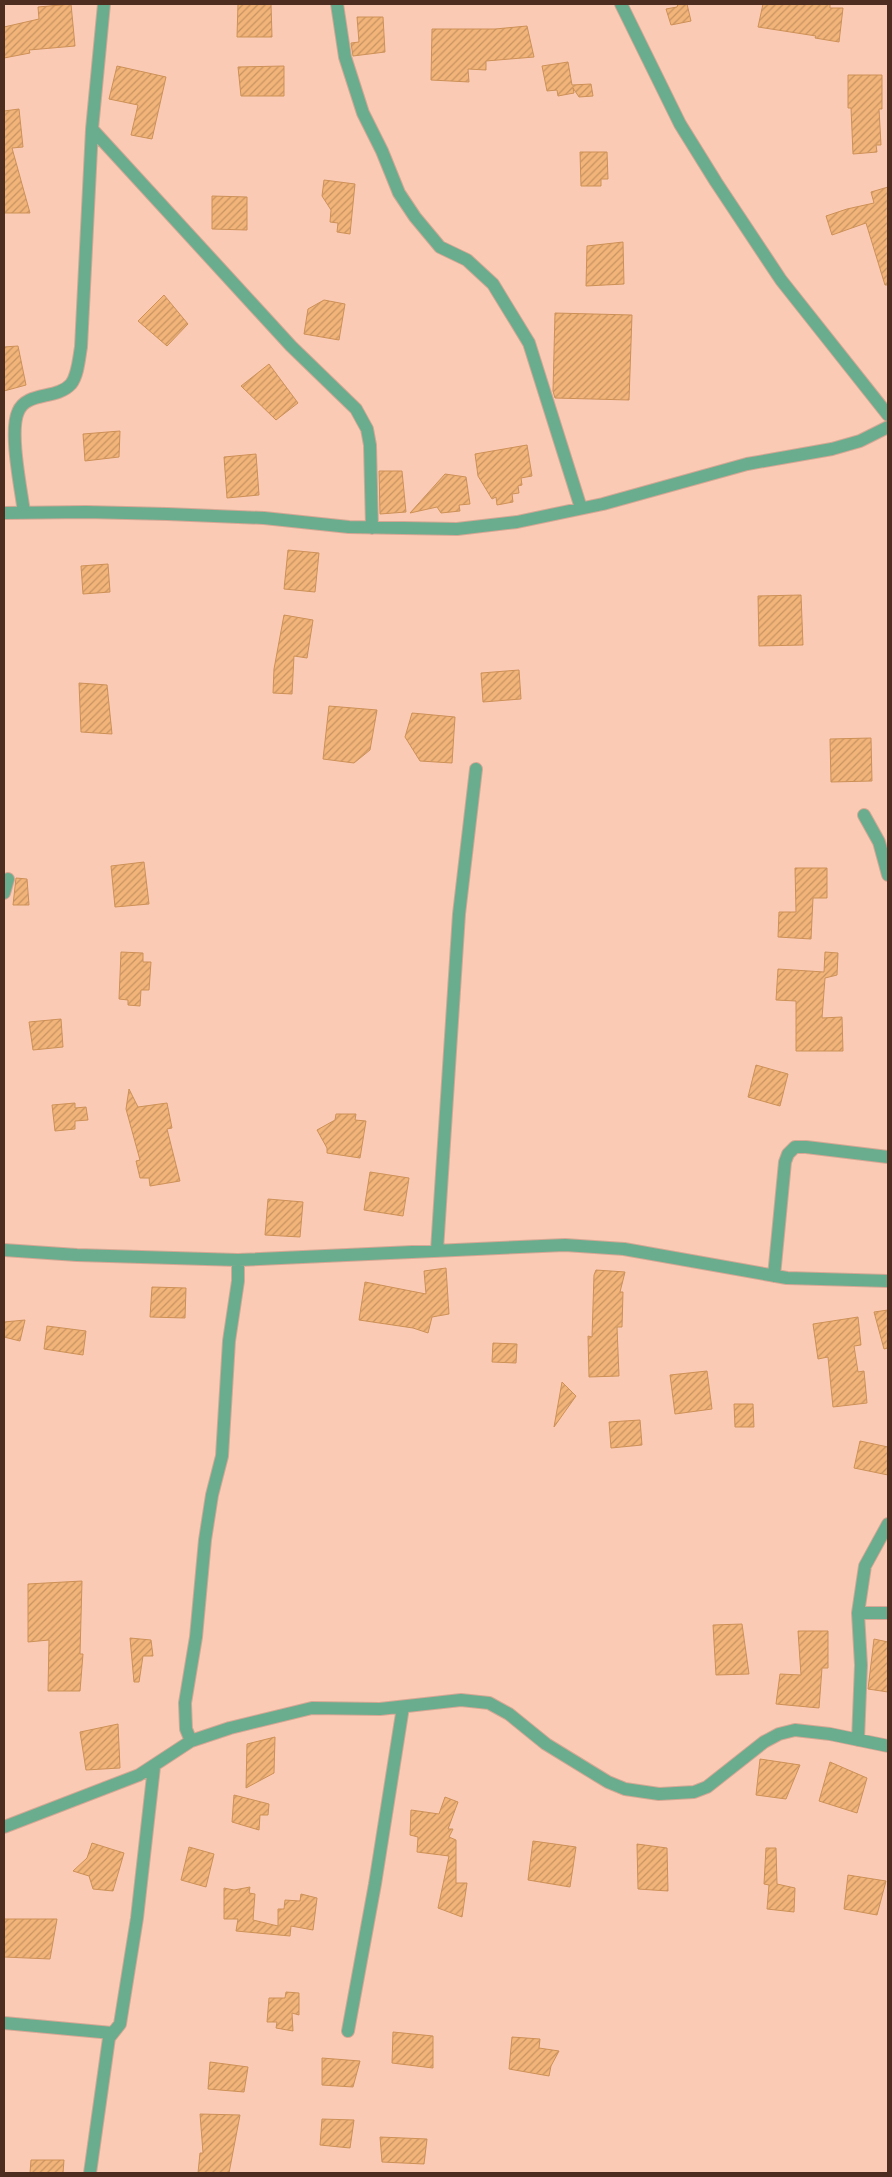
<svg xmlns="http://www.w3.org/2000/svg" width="892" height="2177" viewBox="0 0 892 2177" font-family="'Noto Serif',serif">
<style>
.building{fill:url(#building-hatch);stroke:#cd9157}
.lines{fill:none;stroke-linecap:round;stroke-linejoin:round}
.minor-casing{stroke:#d5a794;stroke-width:14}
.minor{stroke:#6aad8e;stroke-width:12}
</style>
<defs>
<pattern id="building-hatch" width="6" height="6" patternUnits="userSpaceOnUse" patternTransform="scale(1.25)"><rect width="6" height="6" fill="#f2b479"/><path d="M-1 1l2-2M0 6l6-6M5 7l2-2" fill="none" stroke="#c69363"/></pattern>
</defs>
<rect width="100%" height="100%" fill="#fbcab5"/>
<path class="building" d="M71 4 75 46 29 50 30 53 4 58V27L39 19 38 7Z
M238 4H271L272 37H237Z
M678 4H687L691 21 671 25 666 9 677 7Z
M763 4H830V8H843L839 42 815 38 816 36 758 27Z
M357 17H383L385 52 353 56 351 43 359 42Z
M527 26 534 57 486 61V70L468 69 469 82 431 80 432 29H495Z
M568 62 572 85 591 84 593 96 579 97 573 88 574 93 558 96 557 90 547 91 542 66Z
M117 66 166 77 152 139 131 135 138 105 109 99Z
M284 66V96H241L238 67Z
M848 75H882V109H879L881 145H876L877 152 853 154 851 108H848Z
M19 109 23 147 12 148 30 213H4V111Z
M580 152H607L608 179H601V186H581Z
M324 180 355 184 350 234 337 232 338 223 330 222 331 210 322 196Z
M888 187V285H885L866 223 832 235 826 216 847 209 874 203 871 192Z
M212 196 247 197V230L212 229Z
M623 242 624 284 586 286 587 246Z
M164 295 188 324 167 346 138 321Z
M324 300 345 304 339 340 304 334 308 309Z
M555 313 632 315 629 400 555 398 553 391Z
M18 346 26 385 4 391V347Z
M269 364 298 403 276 420 241 386Z
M120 431 119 457 85 461 83 434Z
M527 445 532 476 521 478 522 485 518 486 519 493 512 494 513 502 497 505 496 497 492 499 478 476 475 454Z
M256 454 259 495 227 498 224 457Z
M379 471H402L406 512 380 514Z
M445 474 466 477 470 504 459 505 460 511 441 513 437 507 410 513Z
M288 550 319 553 315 592 284 589Z
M108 564 110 592 83 594 81 566Z
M801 595 803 645 759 646 758 596Z
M284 615 313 620 307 658 294 656 292 694 273 693 274 669Z
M519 670 521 699 483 702 481 673Z
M79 683 107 685 112 734 81 732Z
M329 706 377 710 370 750 354 763 323 759Z
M412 713 455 717 452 763 420 761 405 737Z
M871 738 872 781 831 782 830 739Z
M144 862 149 904 115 907 111 866Z
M795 868H827V898H813L811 939 778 937 779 912H796Z
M16 878 27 879 29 905H13Z
M121 952 143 953V962H151L149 990H141L140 1006 128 1005V1000L119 999Z
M825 952 838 953 837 975 825 978 822 1018 842 1017 843 1051H796V1001L776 1000 778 969 824 972Z
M61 1019 63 1047 33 1050 29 1022Z
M756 1065 788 1074 780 1106 748 1097Z
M129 1089 138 1107 167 1103 172 1128 167 1129 180 1181 150 1186 149 1178H140L136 1161 140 1160 126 1109Z
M75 1103V1108L86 1107 88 1120 75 1121V1129L55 1131 52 1105Z
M336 1114H356L355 1120 366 1121 360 1158 327 1153V1148L317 1130 335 1120Z
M370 1172 409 1178 403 1216 364 1210Z
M268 1199 303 1202 300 1237 265 1235Z
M446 1268 449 1314 432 1317 428 1333 413 1328 359 1320 365 1282 426 1294 424 1271Z
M596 1270 625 1272 620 1292H623L622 1327H617L619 1376 589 1377 588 1336 592 1337 594 1275Z
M152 1287 186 1288 185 1318 150 1317Z
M888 1310V1348L884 1349 874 1312Z
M858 1317 861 1345 854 1346 858 1372 864 1371 867 1403 833 1407 828 1357 818 1359 813 1324Z
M25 1320 20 1341 4 1337V1322Z
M47 1326 86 1331 83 1355 44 1349Z
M493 1343 517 1344 516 1363 492 1362Z
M707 1371 712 1409 675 1414 670 1375Z
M562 1382 576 1396 554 1427Z
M734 1404H753L754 1427H735Z
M640 1420 642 1445 611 1448 609 1422Z
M860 1441 888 1447V1475L854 1468Z
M82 1581 80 1654H83L80 1691H48L49 1640 28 1642V1584Z
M742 1624 749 1674 716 1675 713 1625Z
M798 1631H828V1668H822L819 1708 776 1704 780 1674 801 1675Z
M130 1638 151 1640 153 1656H143L139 1682H134Z
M874 1639 888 1642V1692L868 1689Z
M118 1724 120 1768 86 1770 80 1732Z
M275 1737 274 1773 246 1788 247 1744Z
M760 1759 800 1765 786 1799 756 1795Z
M830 1762 867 1778 857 1813 819 1801Z
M234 1795 269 1804 268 1815H260L259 1830 232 1822Z
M445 1797 458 1802 448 1829H453L449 1837 456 1840V1883H467L462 1917 438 1908 449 1856 417 1852 418 1837 410 1835 411 1810 439 1814Z
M533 1841 576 1847 570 1887 528 1880Z
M92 1843 124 1853 113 1891 93 1889 89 1876 73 1871 87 1858Z
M637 1844 667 1848 668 1891 638 1889Z
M189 1847 214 1854 206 1887 181 1880Z
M766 1848H776L777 1884 795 1888 794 1912 767 1909 769 1885 764 1884Z
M848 1875 886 1881 877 1915 844 1909Z
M250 1887 249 1893 255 1894 253 1920 278 1926V1909H284L285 1900 300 1901 301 1894 317 1898 313 1930 291 1926 290 1936 236 1931 238 1919H224V1888L234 1890Z
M4 1919H57L50 1959 4 1957Z
M286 1992 299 1993V2015L292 2013 293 2031 276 2028 277 2022H267L269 1998H285Z
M393 2032 433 2036V2068L392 2063Z
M512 2037 540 2039 539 2048 559 2051 551 2066 549 2076 509 2069Z
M322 2058 360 2061 353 2087 322 2085Z
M210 2062 248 2067 244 2092 208 2089Z
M200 2114 240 2115 229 2173H198L200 2153H203Z
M322 2119 354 2120 350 2148 320 2145Z
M380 2137 427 2139 424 2164 382 2162Z
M31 2160H64L63 2173H30Z"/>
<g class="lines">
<defs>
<path id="minor" d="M337 4 345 57 363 113 382 151 399 193 415 217 440 247 467 260 493 284 529 343 581 508
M621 4 680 124 716 182 781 280 888 415
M92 129 291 346 356 409 367 429 370 445 372 528
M24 512C21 489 9 432 18 412 26 391 57 400 71 384 78 375 79 358 81 347L92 129 104 4
M4 513 86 512 167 514 264 518 349 527 457 529 517 522 603 504 747 464 832 449 860 441 888 427
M864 815 879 842 888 875
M4 893 8 879
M4 1250 77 1255 238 1260 565 1245 624 1249 787 1278 888 1281
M437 1250 459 914 476 769
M774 1276 785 1162 788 1154 795 1147H806L888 1157
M858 1613H888
M858 1740 861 1665 858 1613 865 1566 888 1524
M191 1741 186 1729 185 1703 196 1637 205 1540 212 1495 222 1456 229 1341 238 1281V1260
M4 1827 139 1775 191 1741 230 1728 312 1708 380 1709 461 1700 489 1703 509 1714 546 1744 608 1782 625 1789 659 1794 694 1792 707 1787 764 1742 779 1734 795 1730 830 1734 888 1746
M4 2023 112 2033
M348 2031 375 1884 403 1707
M90 2173 109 2038 120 2024 137 1918 154 1767"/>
</defs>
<use href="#minor" class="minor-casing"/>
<use href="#minor" class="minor"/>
</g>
<rect width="892" height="2177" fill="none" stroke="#4d2d20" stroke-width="10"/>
</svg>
